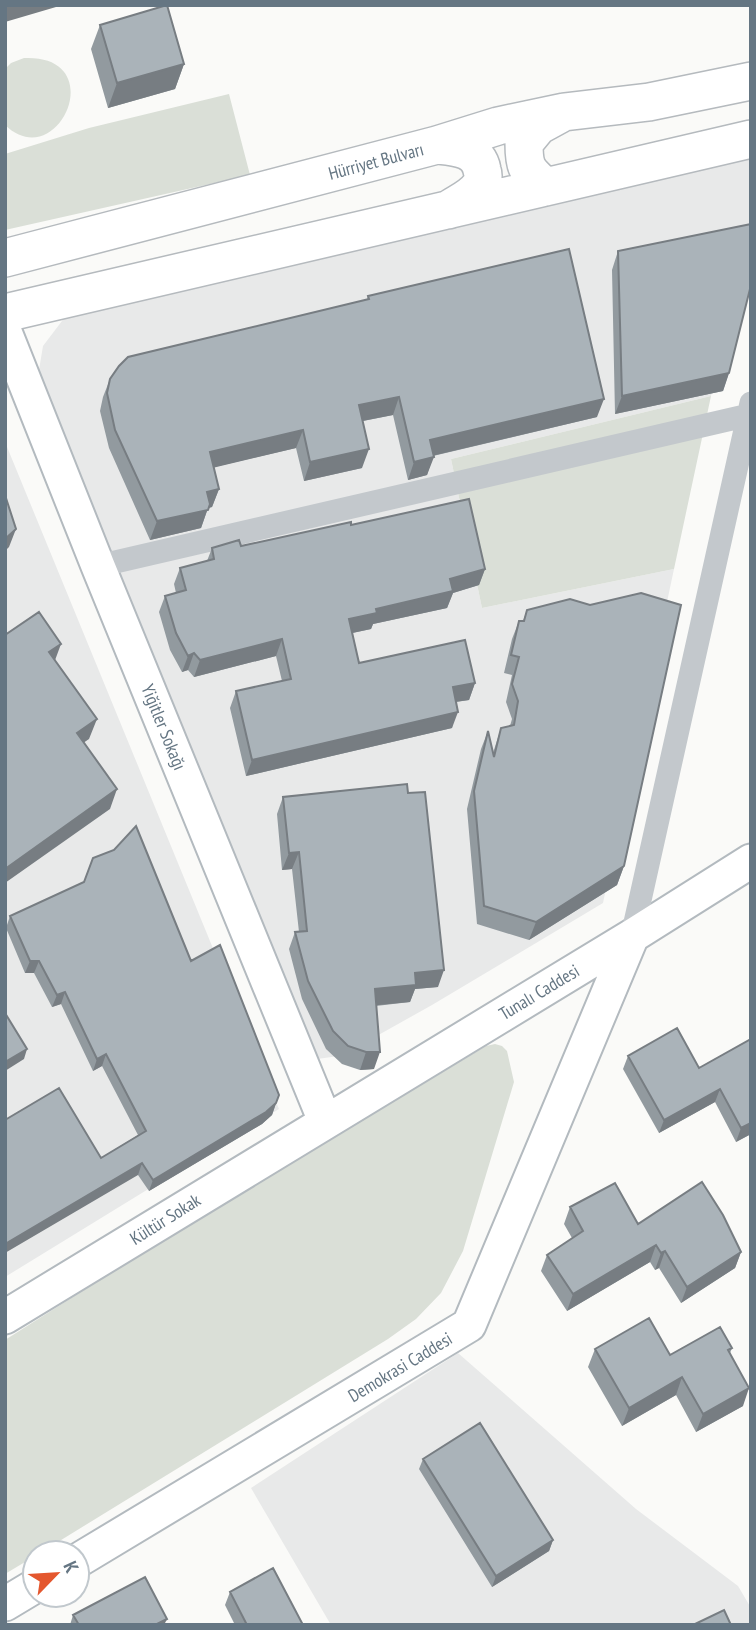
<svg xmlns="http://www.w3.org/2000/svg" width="756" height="1630" viewBox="0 0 756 1630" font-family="'PT Sans Narrow',sans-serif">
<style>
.built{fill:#e8e9e9}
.green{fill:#dadfd7}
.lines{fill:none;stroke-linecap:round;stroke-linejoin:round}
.secondary-casing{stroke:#b3babf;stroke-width:37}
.primary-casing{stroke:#b5babe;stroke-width:40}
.street{stroke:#c3c8cc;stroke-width:23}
.secondary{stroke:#fff;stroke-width:33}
.primary{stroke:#fff;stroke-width:37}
.wall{fill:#929a9f}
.shaded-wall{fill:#777d82}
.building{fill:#aab3b9;stroke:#777d82;stroke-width:2}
.labels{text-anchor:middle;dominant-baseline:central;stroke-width:7;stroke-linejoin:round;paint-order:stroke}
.street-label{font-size:18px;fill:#657683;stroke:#fff}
</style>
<rect width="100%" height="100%" fill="#fafaf8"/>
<path class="built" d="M751 157V221L711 396 451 459 482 608 674 569 603 903 432 1005 357 1047 339 1056 317 1059 36 388 43 346 65 317Z
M5 442 279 1109 5 1277Z
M458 1353 636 1509 738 1586 751 1608V1625H331L251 1488Z"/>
<path class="green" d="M24 58C112 54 58 176 5 125V69L11 63Z
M229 94 250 175 5 230V154L89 128Z
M711 396 674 569 482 608 451 459Z
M495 1044 502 1046 507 1051 514 1082 463 1251 441 1293 416 1319 388 1339 40 1553H35V1556L5 1574V1340L177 1231 486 1046Z"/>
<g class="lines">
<defs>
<path id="secondary" d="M5 332 98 566 325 1121
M5 1317 632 936 751 861
M77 1561 469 1325 632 936
M5 1604 35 1586"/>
<path id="primary" d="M437 145C455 147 478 148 482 170 484 176 483 181 480 186 473 197 458 203 448 210
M545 187C527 170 524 169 524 143L538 126 560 114
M5 258 437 145 498 126 564 112 649 102 751 81
M5 313 751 139"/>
</defs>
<use href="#secondary" class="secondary-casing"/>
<use href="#primary" class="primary-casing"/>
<path class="street" d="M98 566 749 415
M632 936 751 403"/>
<use href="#secondary" class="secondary"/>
<use href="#primary" class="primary"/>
</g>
<path class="wall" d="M100 25 184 64 175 89 108 108 91 49Z
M618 251 729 373 723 391 615 414 612 270Z
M368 296 597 417 433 456 427 475 408 480 393 415 363 421 362 468 304 481 296 448 214 467 219 489 212 507 208 508 201 528 150 540 109 448 100 411 103 397 110 379 367 299Z
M351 525 485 569 479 585 453 593 447 608 373 624 371 629 352 633 359 663 475 683 469 700 456 702 452 728 246 776 230 708 236 691 282 681 276 656 194 677 188 670 182 672 170 650 159 612 165 596 176 593 174 584 180 568 207 561 212 548 241 546Z
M527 610 624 866 617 885 529 940 477 924 467 809 481 749 488 731 493 753 501 728 510 726 512 719 506 702 512 675 504 673 512 639 519 621H523Z
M408 793 438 987 415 989 410 1002 376 1006 374 1069 360 1070 342 1064 326 1049 302 999 289 949 295 932H299L292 869 282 870 277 814 283 797Z
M10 916 191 961 279 1095 272 1115 262 1124 149 1191 138 1175 101 1158 138 1135 102 1066 93 1071 61 1004 52 1007 34 973H25L6 928Z
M751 1039V1134L736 1142 715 1102 659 1133 623 1069 628 1056 699 1068Z
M570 1207 638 1224 741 1252 735 1268 681 1303 659 1268 655 1270 650 1262 567 1311 541 1271 547 1255 572 1238 564 1224Z
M732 1348 730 1353 743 1406 696 1432 676 1395 622 1426 588 1367 595 1349 670 1355Z
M423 1459 553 1540 549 1551 492 1587 419 1469Z
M230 1592 303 1625H235L225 1605Z
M73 1615 164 1625H70Z"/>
<path class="shaded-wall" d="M5 5H57L56 7 5 22Z
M184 64 175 89 108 108 117 83Z
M729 373 723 391 615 414 622 396Z
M399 397 393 415 352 423 359 405Z
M604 399 597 417 423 458 430 440Z
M303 430 296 448 204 470 210 452Z
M369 449 362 468 304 481 310 462Z
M434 457 427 475 408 480 414 462Z
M219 489 212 507 208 508 201 528 150 540 157 521 207 492Z
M16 529 9 547 5 551V539Z
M485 569 479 585 453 593 447 608 373 624 371 629 343 635 349 619 450 579Z
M282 639 276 656 194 677 200 660Z
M61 644 54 663 49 652Z
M194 653 188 670 182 672 188 656Z
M475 683 469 700 447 703 453 687Z
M458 712 452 728 246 776 252 760Z
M97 719 89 739 70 752 77 733Z
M117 789 110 809 5 883V869Z
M299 852 292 869 282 870 289 853Z
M624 866 617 885 529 940 536 922Z
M30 961H39L34 973H25Z
M444 970 438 987 415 989 410 1002 368 1006 375 989 415 973Z
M65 992 61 1004 52 1007 57 995Z
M27 1049 24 1059 5 1071V1062Z
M366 1052H380L374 1069 360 1070Z
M106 1054 102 1066 93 1071 97 1059Z
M720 1089 715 1102 659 1133 664 1120Z
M276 1103 272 1115 262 1124 149 1191 153 1180Z
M751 1123V1134L736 1142 741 1128Z
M142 1163 138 1175 5 1253V1244Z
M656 1245 650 1262 567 1311 573 1294Z
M665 1251 659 1268 655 1270 661 1253Z
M741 1252 735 1268 681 1303 687 1287Z
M682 1377 676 1395 622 1426 629 1408Z
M749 1388 743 1406 696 1432 703 1414Z
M553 1540 549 1551 492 1587 496 1576Z
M167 1619 164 1625H155Z"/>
<path class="building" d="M167 5 184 64 117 83 100 25Z
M751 224V285L729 373 622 396 618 251Z
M569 249 604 399 430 440 434 457 414 462 399 397 359 405 369 449 310 462 303 430 210 452 219 489 207 492 210 504 208 510 157 521 115 430 107 393 110 379 119 366 128 357 369 299 368 296Z
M5 495 16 529 5 539Z
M469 499 485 569 450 579 453 591 376 609 377 613 349 619 359 663 465 640 475 683 453 687 458 712 252 760 236 691 291 679 282 639 200 660 194 653 188 656 176 633 165 596 186 590 180 568 214 559 212 548 239 540 241 546 351 522V525Z
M641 593 681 605 624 866 536 922 484 906 474 791 488 731 494 757 501 728 514 725 518 701 512 684 519 657 511 655 519 621H524L527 610 570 599 590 605Z
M39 612 61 644 49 652 97 719 77 733 117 789 5 869V635Z
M407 784 408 793 425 792 444 970 415 973 416 985 375 989 380 1052H366L348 1046 333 1031 308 981 295 932 307 931 299 852 289 853 283 797Z
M136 826 191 961 220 945 279 1095 276 1103 266 1112 153 1180 142 1163 5 1244V1120L59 1088 101 1158 146 1131 106 1054 97 1059 65 992 57 995 39 961H30L10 916 84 882 93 858 114 850Z
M5 1013 27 1049 5 1062Z
M677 1028 699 1068 751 1039V1123L741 1128 720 1089 664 1120 628 1056Z
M702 1182 723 1215 741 1252 687 1287 665 1251 661 1253 656 1245 573 1294 547 1255 583 1231 570 1207 615 1183 638 1224Z
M649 1318 670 1355 720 1327 732 1348 728 1350 749 1388 703 1414 682 1377 629 1408 595 1349Z
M480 1423 553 1540 496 1576 423 1459Z
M273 1568 303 1625H247L230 1592Z
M145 1577 167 1619 155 1625H79L73 1615Z
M724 1610 731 1625H693Z"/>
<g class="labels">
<g class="street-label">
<text transform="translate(376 161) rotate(-15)">Hürriyet Bulvarı</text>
<text transform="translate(164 727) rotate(68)">Yiğitler Sokağı</text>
<text transform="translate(539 992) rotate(-31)">Tunalı Caddesi</text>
<text transform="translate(165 1219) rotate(-32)">Kültür Sokak</text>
<text transform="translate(400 1367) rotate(-31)">Demokrasi Caddesi</text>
</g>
</g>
<rect width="756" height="1630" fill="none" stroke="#657683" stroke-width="14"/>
<g transform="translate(56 1574) rotate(65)"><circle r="33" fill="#ffffff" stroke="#c1c8cd" stroke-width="2"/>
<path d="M0-5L12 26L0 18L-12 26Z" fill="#e4572e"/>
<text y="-10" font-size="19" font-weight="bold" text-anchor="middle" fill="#657683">K</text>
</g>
</svg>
